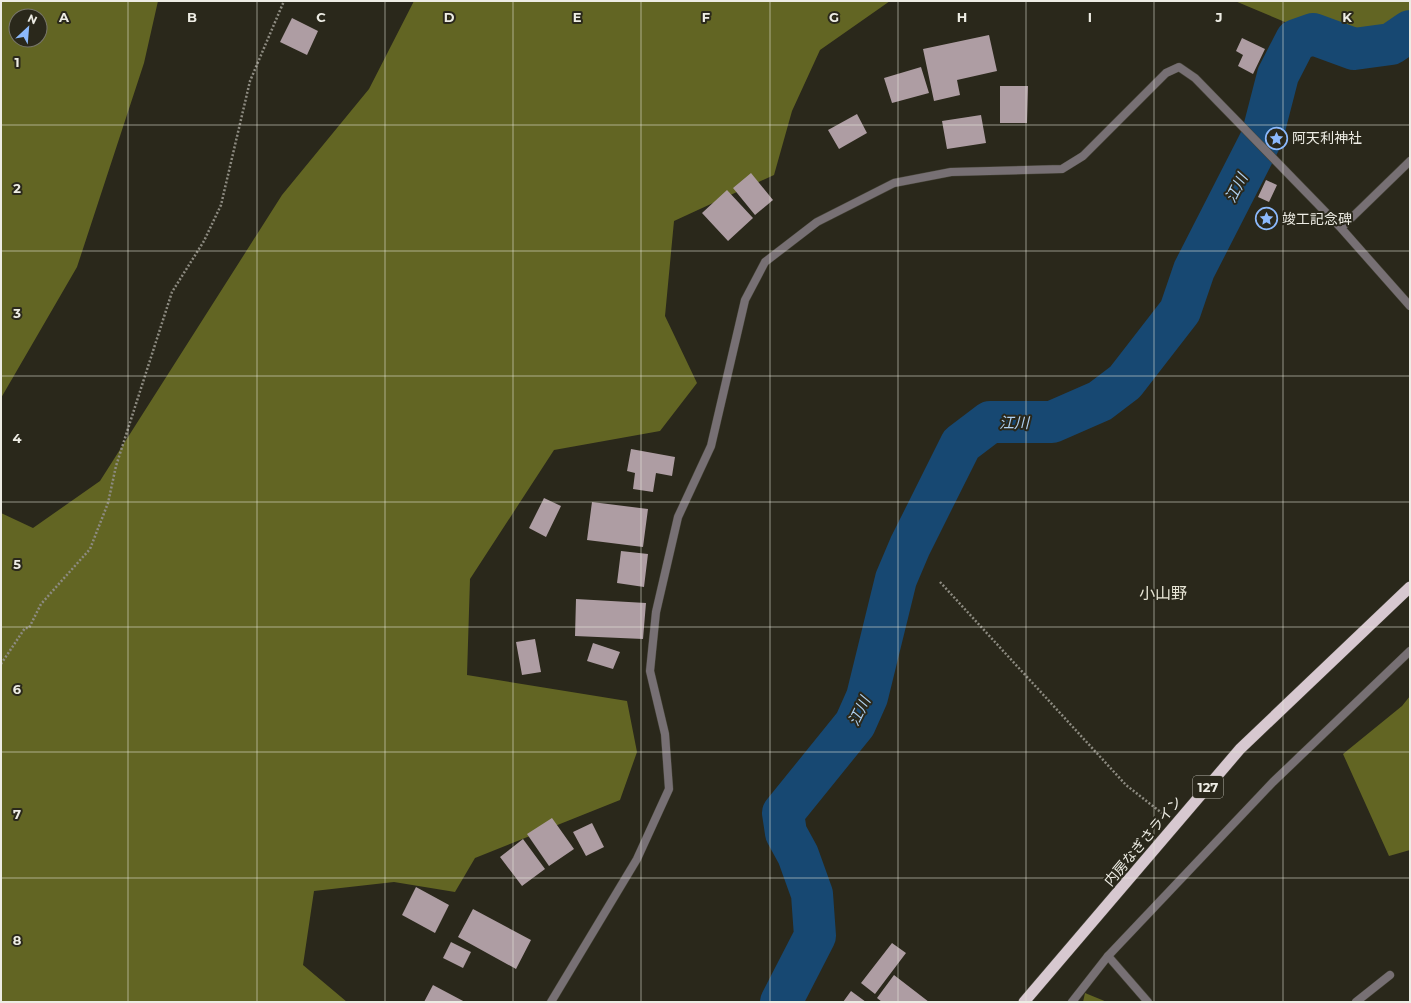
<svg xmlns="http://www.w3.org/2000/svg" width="1411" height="1003" viewBox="0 0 1411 1003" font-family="Montserrat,'Noto Sans JP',sans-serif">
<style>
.forest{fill:#626523;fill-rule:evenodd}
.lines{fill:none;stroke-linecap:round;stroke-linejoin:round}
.river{stroke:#174872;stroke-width:42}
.building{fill:#ae9da3}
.service-casing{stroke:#454337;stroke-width:9}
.minor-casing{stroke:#454337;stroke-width:9}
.trunk-casing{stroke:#454337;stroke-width:12}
.path{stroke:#8d8b81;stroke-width:2.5;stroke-dasharray:2 2;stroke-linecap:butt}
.service{stroke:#777074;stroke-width:8}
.minor{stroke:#777074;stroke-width:8}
.trunk{stroke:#d7c8d0;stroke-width:11}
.grid{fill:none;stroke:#edece4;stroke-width:1;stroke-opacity:0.55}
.labels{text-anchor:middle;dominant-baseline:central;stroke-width:4;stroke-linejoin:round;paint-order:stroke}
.shield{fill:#2a281b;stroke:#b2b1a8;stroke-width:1}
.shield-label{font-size:13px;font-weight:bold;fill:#edece4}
.poi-label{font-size:14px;fill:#edece4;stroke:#2a281b;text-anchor:start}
.street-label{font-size:14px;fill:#edece4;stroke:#2a281b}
.water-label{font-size:15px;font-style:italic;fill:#b0d1f0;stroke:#2a281b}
.quarter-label{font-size:16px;fill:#e7e5d5;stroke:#2a281b}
.grid-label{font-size:13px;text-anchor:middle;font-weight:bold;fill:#edece4;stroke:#2a281b;stroke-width:4;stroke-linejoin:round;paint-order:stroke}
</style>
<rect width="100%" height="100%" fill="#2a281b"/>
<path class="forest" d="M1 1H158L144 63 77 267 1 398ZM16 16H40V40H16Z
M414 1H890L820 50 792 111 774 175 674 221 665 316 697 383 660 431 554 450 470 579 467 675 627 701 637 752 620 800 475 858 455 892 394 882 314 891 303 965 347 1002H1V513L33 528 100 481 282 195 369 89Z
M1235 1H1410V49L1378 61Z
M1410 696V850L1389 856 1343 754 1402 706Z
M1085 993 1107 1002H1083Z"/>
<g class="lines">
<path class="river" d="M781 1002 815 936 812 894 798 855 786 833 783 813 855 724 867 697 896 579 910 546 961 444 990 422H1052L1100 401 1125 382 1180 311 1194 270 1262 137 1278 75 1296 40 1313 34 1354 49 1391 44 1410 31"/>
</g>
<path class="building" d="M292 18 318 31 307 55 280 42Z
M989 35 997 71 957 80 960 95 934 101 923 49Z
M1242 38 1265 49 1253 74 1238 66 1243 55 1236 51Z
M921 67 929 93 892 103 884 78Z
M1000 86H1028L1027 123H1000Z
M857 114 867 133 839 149 828 130Z
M981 115 986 143 947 149 942 121Z
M751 173 773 200 755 215 733 188Z
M1266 180 1277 185 1269 202 1258 197Z
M727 190 753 218 728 241 702 213Z
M631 449 675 457 672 476 656 473 653 492 633 489 635 473 627 471Z
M544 498 561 506 546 537 529 528Z
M592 502 648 509 643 547 587 540Z
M621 551 648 554 644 587 617 583Z
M576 599 646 603 643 639 575 636Z
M535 639 541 672 522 675 516 642Z
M593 643 620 652 613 669 587 661Z
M552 818 574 849 549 866 527 834Z
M592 823 604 847 586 856 573 832Z
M523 839 545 869 522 886 500 857Z
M416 887 449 905 435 933 402 915Z
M473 909 531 940 516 969 458 937Z
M451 942 471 952 463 968 443 958Z
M892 943 906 953 875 994 861 983Z
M894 975 929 1002H882L877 998Z
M433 985 465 1002H424Z
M851 991 866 1002H843Z"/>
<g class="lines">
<defs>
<path id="service" d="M1108 956 1148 1002
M1356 1002 1390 975"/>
<path id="minor" d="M1341 228 1410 161
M551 1002 637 859 669 789 665 734 650 671 656 612 678 517 711 446 745 300 765 262 817 222 894 183 951 172 1062 169 1083 156 1166 73 1179 67 1195 78 1341 228 1410 306
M1072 1002 1108 956 1273 782 1410 651"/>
<path id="trunk" d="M1024 1002 1240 749 1410 587"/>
</defs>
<use href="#service" class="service-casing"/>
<use href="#minor" class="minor-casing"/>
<use href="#trunk" class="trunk-casing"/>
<path class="path" d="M940 582 1126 785 1163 814
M1 664 25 628H29L41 604 90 549 108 503 116 466 172 292 204 241 221 205 250 81 284 1"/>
<use href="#service" class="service"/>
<use href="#minor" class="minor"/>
<use href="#trunk" class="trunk"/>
</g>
<path class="grid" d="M128 1V1002M257 1V1002M385 1V1002M513 1V1002M641 1V1002M770 1V1002M898 1V1002M1026 1V1002M1154 1V1002M1283 1V1002M1 125H1410M1 251H1410M1 376H1410M1 502H1410M1 627H1410M1 752H1410M1 878H1410"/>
<defs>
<symbol id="sight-ring" viewBox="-11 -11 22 22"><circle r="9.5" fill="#2a281b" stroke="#8cb9fc" stroke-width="1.5"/><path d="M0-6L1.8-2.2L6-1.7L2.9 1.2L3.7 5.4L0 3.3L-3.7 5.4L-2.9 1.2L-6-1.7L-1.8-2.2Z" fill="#8cb9fc"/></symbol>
</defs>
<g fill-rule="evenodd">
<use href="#sight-ring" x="1264" y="126" width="25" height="25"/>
<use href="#sight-ring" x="1254" y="206" width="25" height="25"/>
</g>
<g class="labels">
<rect class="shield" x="1193" y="776" width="30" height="22" rx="3"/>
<g class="shield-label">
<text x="1208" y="787">127</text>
</g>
<g class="poi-label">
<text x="1292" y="138">阿天利神社</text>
<text x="1282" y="219">竣工記念碑</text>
</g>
<g class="street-label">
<text transform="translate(1143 841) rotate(-50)">内房なぎさライン</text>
</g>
<g class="water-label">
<text transform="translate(1236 188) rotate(-63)">江川</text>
<text x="1014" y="422">江川</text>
<text transform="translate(859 711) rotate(-64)">江川</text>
</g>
<g class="quarter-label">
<text x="1163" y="593">小山野</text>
</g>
</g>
<g class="grid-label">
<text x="64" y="22">A</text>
<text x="192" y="22">B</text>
<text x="321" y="22">C</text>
<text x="449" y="22">D</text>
<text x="577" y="22">E</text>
<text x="706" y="22">F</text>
<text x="834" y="22">G</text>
<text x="962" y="22">H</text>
<text x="1090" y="22">I</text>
<text x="1219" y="22">J</text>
<text x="1347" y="22">K</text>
<text x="17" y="67">1</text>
<text x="17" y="193">2</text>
<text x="17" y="318">3</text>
<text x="17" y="443">4</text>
<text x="17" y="569">5</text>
<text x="17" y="694">6</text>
<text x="17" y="819">7</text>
<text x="17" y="945">8</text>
</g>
<rect width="1411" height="1003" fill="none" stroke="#edece4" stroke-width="4"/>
<g transform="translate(28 28) rotate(26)"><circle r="19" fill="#2a281b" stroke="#78766b"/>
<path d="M0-3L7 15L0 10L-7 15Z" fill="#8cb9fc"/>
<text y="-6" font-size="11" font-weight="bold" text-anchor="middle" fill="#edece4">N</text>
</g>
</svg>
